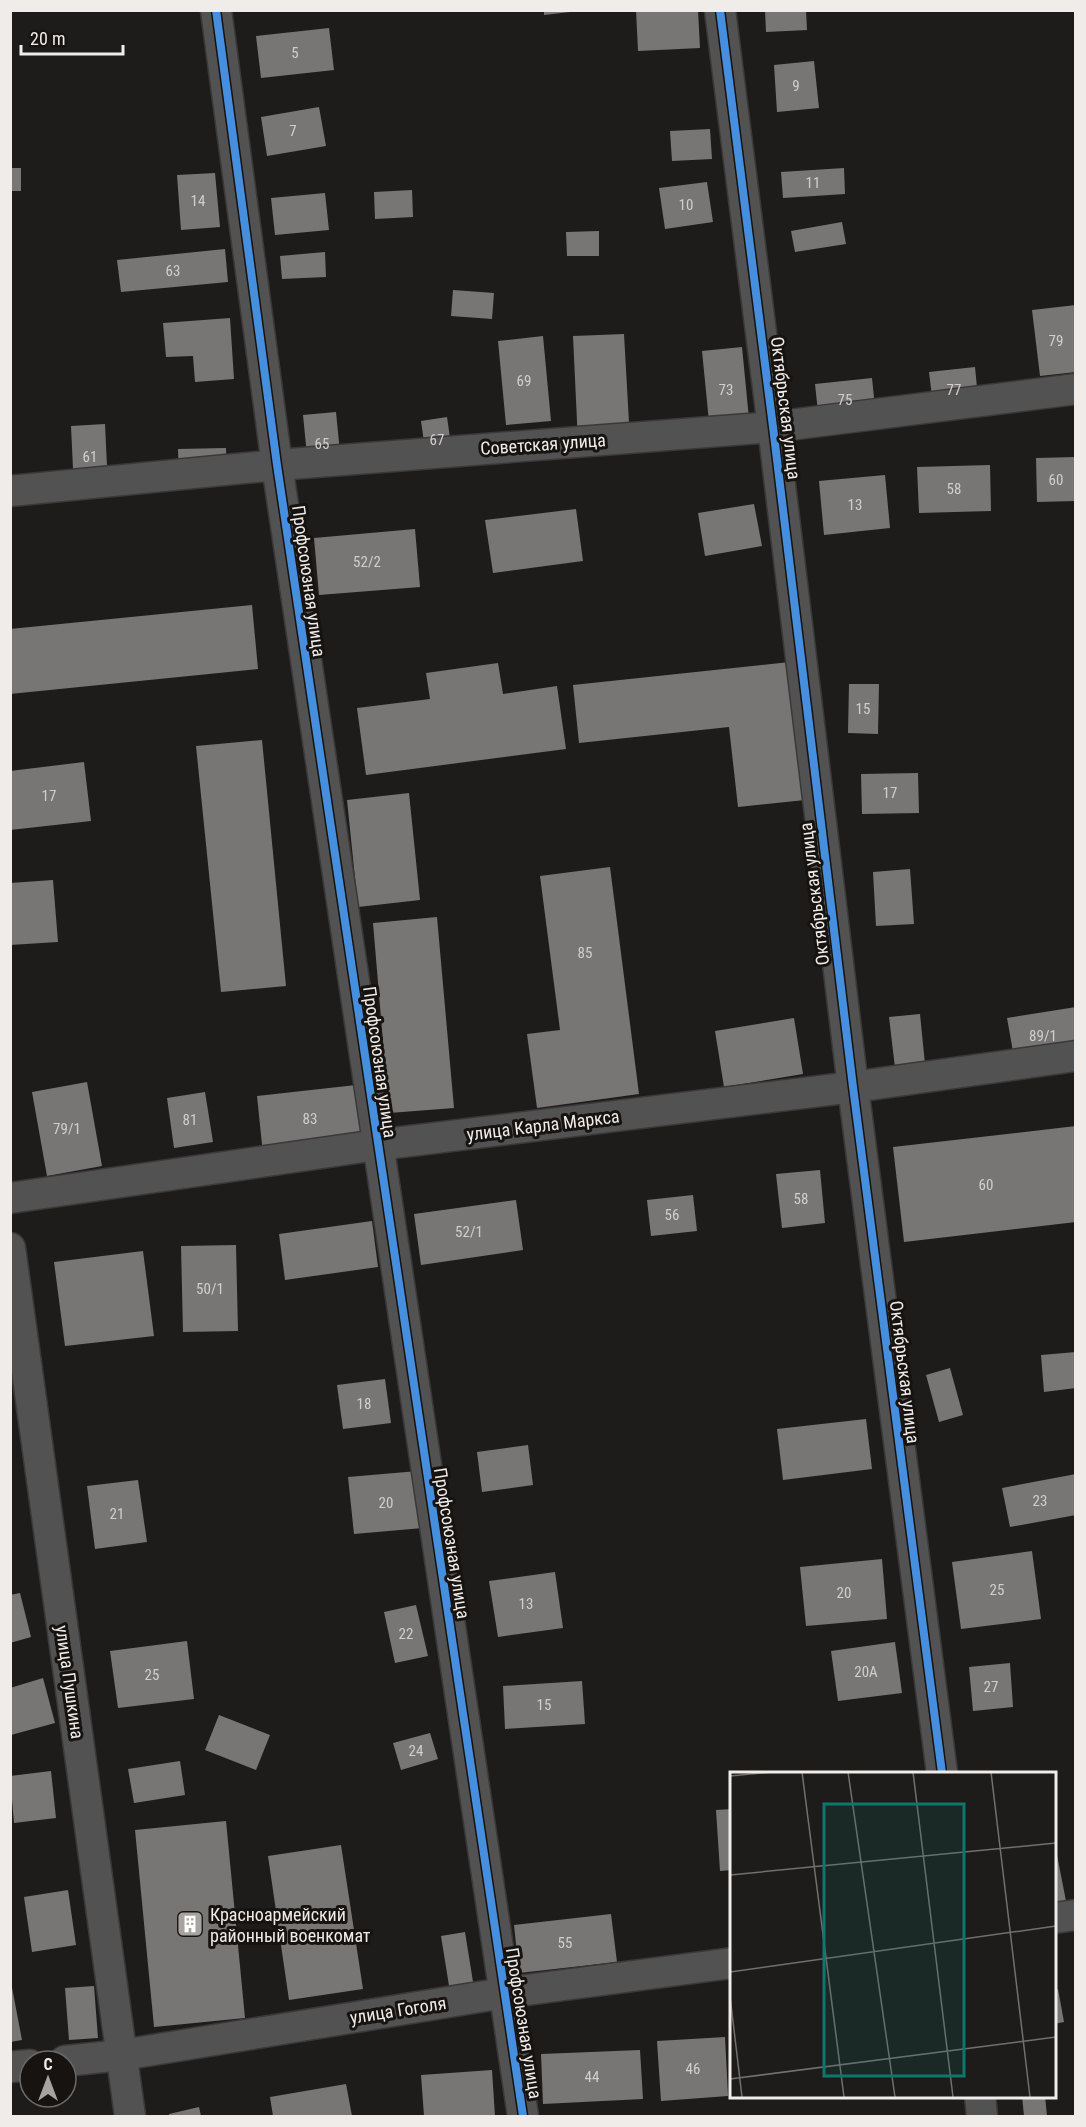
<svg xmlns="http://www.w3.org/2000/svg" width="1086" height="2127" viewBox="0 0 1086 2127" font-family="'Roboto Condensed',sans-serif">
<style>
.building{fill:#787675}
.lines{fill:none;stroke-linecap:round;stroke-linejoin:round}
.minor-casing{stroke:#3a3938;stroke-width:33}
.minor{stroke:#535252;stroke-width:30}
.cycleway-casing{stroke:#161310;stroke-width:11}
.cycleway{stroke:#468fdf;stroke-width:8}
.labels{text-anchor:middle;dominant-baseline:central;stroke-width:6;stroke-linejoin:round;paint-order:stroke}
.number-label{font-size:15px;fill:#d1cecd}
.street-label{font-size:18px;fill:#efecea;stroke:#161310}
.poi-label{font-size:18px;fill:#efecea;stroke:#161310;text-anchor:start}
.inset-road{fill:none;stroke:#726f6d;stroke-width:1.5}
.view{fill:#0f766e;fill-opacity:0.15;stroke:#0f766e;stroke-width:3}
.inset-edge{fill:none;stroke:#efecea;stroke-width:3}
</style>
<rect width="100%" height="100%" fill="#1e1c1a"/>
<path class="building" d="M544 10H570V12L544 15Z
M636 10H698L700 48 638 51Z
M765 10H806L807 30 766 32Z
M329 28 334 70 261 78 256 36Z
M814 61 819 108 777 112 774 65Z
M319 107 326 146 267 156 261 117Z
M710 129 712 159 672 161 670 131Z
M10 168H21V191H10Z
M844 168 845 194 783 198 781 172Z
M215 173 220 227 181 230 177 175Z
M707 182 713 222 665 229 659 188Z
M412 190 413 217 375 219 374 192Z
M325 193 329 230 275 235 271 198Z
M842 222 846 244 795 252 791 231Z
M599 231V256H567L566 232Z
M225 249 228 282 121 292 117 260Z
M325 252 326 277 282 279 280 256Z
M453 290 494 293 492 319 451 316Z
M1076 305V372L1040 376 1032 310Z
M230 318 234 379 195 382 193 356 166 357 163 323Z
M624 334 630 440 578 443 573 336Z
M543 336 551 421 506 425 498 341Z
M742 347 750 429 710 432 702 351Z
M975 367 979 408 934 413 929 372Z
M872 378 876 417 819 422 815 384Z
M336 412 342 473 309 476 303 415Z
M447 417 453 459 427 463 421 421Z
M105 424 108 488 74 490 71 426Z
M226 448 227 480 179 482 178 449Z
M1076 457V501L1037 502 1036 458Z
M990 465 991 511 919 513 917 467Z
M885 475 890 528 824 535 819 481Z
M754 504 762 546 705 556 698 513Z
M576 509 583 561 493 573 485 520Z
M415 529 420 587 319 595 314 538Z
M252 605 258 669 10 694V629Z
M790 662 805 800 738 807 729 727 579 743 573 685Z
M498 663 503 694 557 686 566 749 366 775 357 708 430 699 426 673Z
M849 684H879L878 734 848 733Z
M262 740 286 986 221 992 196 746Z
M84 762 91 821 10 830V771Z
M918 773 919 813 862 814 861 774Z
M409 793 420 900 358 907 347 800Z
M610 867 639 1094 537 1108 527 1034 560 1030 540 876Z
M910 869 914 924 876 926 873 872Z
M53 880 58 942 10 945V883Z
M437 917 454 1108 389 1113 373 923Z
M1076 1007V1053L1015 1063 1007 1018Z
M920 1014 925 1064 895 1068 889 1017Z
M794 1018 803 1074 724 1087 715 1031Z
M87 1082 102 1166 47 1176 32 1092Z
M356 1085 363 1143 263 1154 257 1096Z
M205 1092 213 1142 174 1148 167 1098Z
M1076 1126V1222L904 1242 893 1147Z
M820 1170 825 1223 782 1228 776 1174Z
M693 1195 697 1231 651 1236 647 1200Z
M516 1200 523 1250 421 1265 414 1214Z
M372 1221 378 1267 285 1280 279 1234Z
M236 1245 238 1331 183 1332 181 1246Z
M143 1251 154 1336 65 1346 54 1262Z
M1076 1352V1388L1044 1392 1041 1355Z
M950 1368 963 1415 939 1422 926 1375Z
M385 1379 391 1423 343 1429 337 1385Z
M866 1419 872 1469 783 1480 777 1429Z
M528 1445 533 1485 482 1492 477 1452Z
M418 1471 423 1528 354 1534 348 1477Z
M1076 1474V1515L1010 1527 1002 1488Z
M138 1480 147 1542 95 1549 87 1486Z
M1032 1551 1041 1619 961 1629 952 1562Z
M882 1559 887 1619 806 1626 800 1567Z
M555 1572 563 1628 498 1637 489 1581Z
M20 1593 31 1637 10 1643V1595Z
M416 1605 428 1656 395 1663 384 1612Z
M187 1641 194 1699 118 1708 110 1651Z
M895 1642 902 1693 838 1701 831 1651Z
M1010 1663 1013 1707 973 1711 969 1667Z
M43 1678 55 1723 11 1735 10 1688Z
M582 1681 585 1724 505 1729 503 1686Z
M219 1715 270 1735 256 1770 205 1750Z
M430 1733 438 1759 401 1770 393 1743Z
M180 1761 185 1795 134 1803 128 1769Z
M51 1771 56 1818 14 1823 10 1776Z
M732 1809V1870L720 1871 716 1810Z
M226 1821 245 2018 154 2027 135 1830Z
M341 1845 363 1989 289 2000 268 1856Z
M1056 1850 1066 1901 1054 1903V1851Z
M68 1890 76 1945 32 1952 24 1897Z
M611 1914 617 1962 519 1973 514 1925Z
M465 1932 474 1988 450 1992 441 1936Z
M10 1977 22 2040 10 2042Z
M94 1986 98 2038 69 2040 65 1988Z
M1058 1989 1064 2022 1054 2024V1990Z
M725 2037 728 2096 661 2101 657 2041Z
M640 2050 643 2099 543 2104 541 2054Z
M492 2070 495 2116H424L421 2075Z
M346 2084 352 2116H273L270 2097Z
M1022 2096H1045L1047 2116H1024Z
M199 2107 201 2116H169V2114Z"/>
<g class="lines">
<defs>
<path id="minor" d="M216 10 277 465 523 2116
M720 10 773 427 853 1087 942 1773
M10 491 277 465 773 427 1076 389
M10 1198 377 1145 853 1087 1076 1056
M10 1248 130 2116
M1054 1918 1076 1915
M65 2061 122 2055 504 1993 732 1963
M10 2067 30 2065
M980 2096 982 2116"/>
</defs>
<use href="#minor" class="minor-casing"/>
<use href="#minor" class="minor"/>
<defs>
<path id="cycleway" d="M216 10 277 465 523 2116
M720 10 773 427 853 1087 942 1773"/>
</defs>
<use href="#cycleway" class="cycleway-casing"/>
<use href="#cycleway" class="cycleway"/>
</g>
<defs>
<symbol id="building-square" viewBox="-11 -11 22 22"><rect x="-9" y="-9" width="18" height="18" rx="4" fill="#a6a3a1" stroke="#161310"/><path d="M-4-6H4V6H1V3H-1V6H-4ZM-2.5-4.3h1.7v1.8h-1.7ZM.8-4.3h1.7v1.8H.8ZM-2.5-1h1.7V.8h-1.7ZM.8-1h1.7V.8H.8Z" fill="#fff"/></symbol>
</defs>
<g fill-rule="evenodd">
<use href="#building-square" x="175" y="1909" width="30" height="30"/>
</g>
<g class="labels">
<g class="number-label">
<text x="295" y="53">5</text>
<text x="796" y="86">9</text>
<text x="293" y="131">7</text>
<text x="813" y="183">11</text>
<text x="198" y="201">14</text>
<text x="686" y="205">10</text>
<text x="173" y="271">63</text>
<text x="1056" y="341">79</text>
<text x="524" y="381">69</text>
<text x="726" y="390">73</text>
<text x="954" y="390">77</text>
<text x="845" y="400">75</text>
<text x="437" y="440">67</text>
<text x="322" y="444">65</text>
<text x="90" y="457">61</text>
<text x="1056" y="480">60</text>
<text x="954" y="489">58</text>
<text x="855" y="505">13</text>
<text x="367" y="562">52/2</text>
<text x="863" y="709">15</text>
<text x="890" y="793">17</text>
<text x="49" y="796">17</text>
<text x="585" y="953">85</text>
<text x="1043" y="1036">89/1</text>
<text x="310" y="1119">83</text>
<text x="190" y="1120">81</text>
<text x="67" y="1129">79/1</text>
<text x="986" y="1185">60</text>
<text x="801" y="1199">58</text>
<text x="672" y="1215">56</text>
<text x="469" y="1232">52/1</text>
<text x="210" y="1289">50/1</text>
<text x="364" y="1404">18</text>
<text x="1040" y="1501">23</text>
<text x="386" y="1503">20</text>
<text x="117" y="1514">21</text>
<text x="997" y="1590">25</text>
<text x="844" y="1593">20</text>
<text x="526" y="1604">13</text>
<text x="406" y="1634">22</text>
<text x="866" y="1672">20А</text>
<text x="152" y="1675">25</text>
<text x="991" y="1687">27</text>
<text x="544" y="1705">15</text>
<text x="416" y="1751">24</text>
<text x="565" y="1943">55</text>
<text x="693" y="2069">46</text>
<text x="592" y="2077">44</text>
</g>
<g class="street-label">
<text transform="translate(786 408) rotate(83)">Октябрьская улица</text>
<text transform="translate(543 444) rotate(-4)">Советская улица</text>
<text transform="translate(309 581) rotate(82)">Профсоюзная улица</text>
<text transform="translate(814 894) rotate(-97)">Октябрьская улица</text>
<text transform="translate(380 1062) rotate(82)">Профсоюзная улица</text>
<text transform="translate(543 1125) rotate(-7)">улица Карла Маркса</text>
<text transform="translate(905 1372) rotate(83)">Октябрьская улица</text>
<text transform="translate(452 1543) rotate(81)">Профсоюзная улица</text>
<text transform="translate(70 1682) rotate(82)">улица Пушкина</text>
<text transform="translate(398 2010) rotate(-9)">улица Гоголя</text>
<text transform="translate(524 2023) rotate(81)">Профсоюзная улица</text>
</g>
<g class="poi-label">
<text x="210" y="1914">Красноармейский<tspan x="210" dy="21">районный военкомат</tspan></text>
</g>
</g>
<g transform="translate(730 1772)">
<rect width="326" height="326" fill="#1e1c1a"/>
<path class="inset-road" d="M72 0 114 325M118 0 165 325M183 0 223 325M261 0 300 325M0 4 42 0M0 103 326 71M0 200 326 154M0 224 12 325M0 307 326 265"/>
<path class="view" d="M94 32H234V304H94Z"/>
<rect width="326" height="326" class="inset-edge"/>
</g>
<rect width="1086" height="2127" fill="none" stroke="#efecea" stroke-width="24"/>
<g transform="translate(48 2079)"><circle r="28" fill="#161310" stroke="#6d6a67" stroke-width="1.5"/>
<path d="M0-4.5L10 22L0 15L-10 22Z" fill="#a6a3a1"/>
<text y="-9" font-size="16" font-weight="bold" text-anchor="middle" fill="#efecea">С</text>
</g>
<path d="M21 45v9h102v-9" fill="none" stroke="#efecea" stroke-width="3"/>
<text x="30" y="45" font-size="18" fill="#efecea" stroke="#161310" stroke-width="4.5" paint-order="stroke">20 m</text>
</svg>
